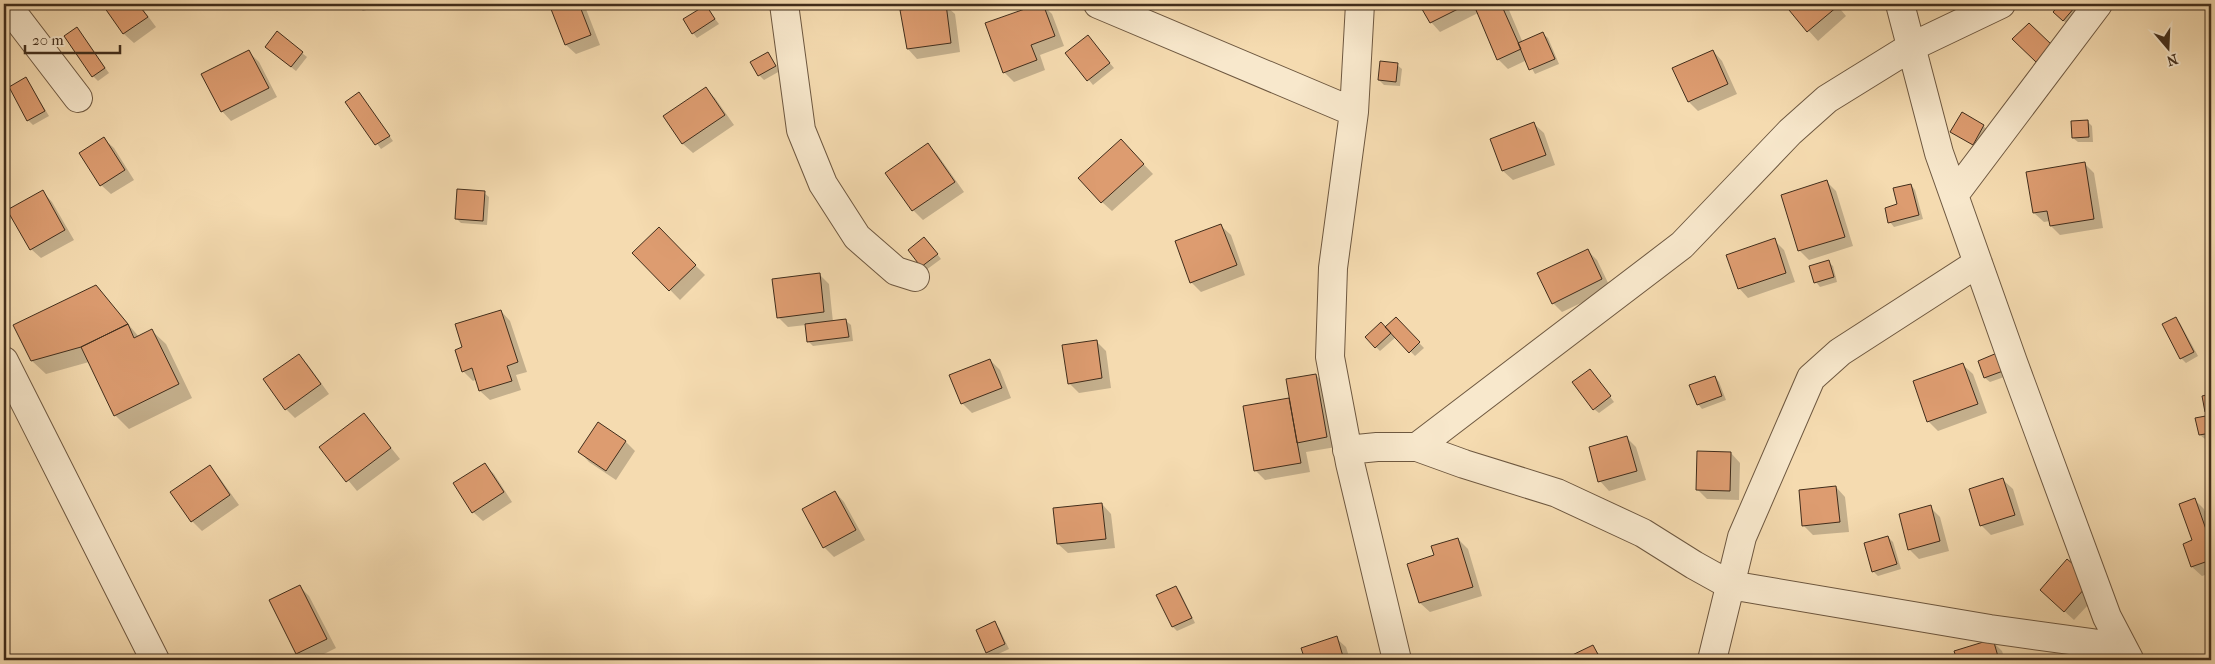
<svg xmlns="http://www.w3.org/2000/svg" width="2215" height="664" viewBox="0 0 2215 664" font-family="'IM FELL French Canon',serif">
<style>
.shadow{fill:#0003}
.building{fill:#dd9c70;stroke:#412d1b}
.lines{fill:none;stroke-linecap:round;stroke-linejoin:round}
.street-casing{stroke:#6e5840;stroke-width:30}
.street{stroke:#f8e8cc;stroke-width:28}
</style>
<rect width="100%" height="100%" fill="#f5dbb0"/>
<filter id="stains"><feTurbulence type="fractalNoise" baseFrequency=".004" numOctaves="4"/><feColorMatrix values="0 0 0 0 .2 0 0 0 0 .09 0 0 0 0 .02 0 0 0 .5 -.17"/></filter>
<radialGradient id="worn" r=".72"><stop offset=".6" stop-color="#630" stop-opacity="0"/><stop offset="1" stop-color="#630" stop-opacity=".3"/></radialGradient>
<path class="shadow" d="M103 4H139L156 27 134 43 124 34Z
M355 4H387L363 11Z
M550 4H584L600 45 576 54 566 45Z
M1042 4 1052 14 1064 46 1040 55 1045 70 1014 82 1004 72 987 24Z
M1421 4H1485L1486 6 1492 4H1502L1509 10 1523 43 1543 34 1548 38 1559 64 1535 74 1527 60 1508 69 1498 59 1478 13 1440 32 1431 22Z
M1798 4H1836L1846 16 1818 41 1790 10Z
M2062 4H2069L2079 13 2068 25 2054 12Z
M945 5 955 14 960 52 917 59 908 49Z
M705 6 719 24 697 38 693 33Z
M77 29 109 73 98 81 93 76Z
M277 33 307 57 296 71 271 51Z
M1092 42 1114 68 1093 85 1067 53Z
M1713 51 1722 61 1737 94 1698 111 1689 102Z
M249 52 259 62 277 97 231 121 222 111Z
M768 53 780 71 764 80 759 75Z
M1397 65 1402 69 1400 86 1384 85 1379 80Z
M26 78 49 116 33 125 28 120Z
M706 89 715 98 734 125 693 153 683 144 665 116Z
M359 94 393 141 381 149 347 102Z
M2087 121 2092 126 2093 142H2078L2073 138Z
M1534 124 1544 133 1555 165 1513 180 1503 171 1492 140Z
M1983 126 1988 130 1978 148 1952 132Z
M104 139 114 148 134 180 111 194 101 185Z
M928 145 937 154 964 192 923 220 913 210 887 174Z
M1130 150 1153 174 1112 211 1102 202Z
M2084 163 2094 173 2103 228 2060 235 2051 226 2050 221 2044 222 2034 213Z
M1827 182 1836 191 1853 246 1809 260 1799 250Z
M1911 185 1915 190 1923 219 1894 227 1890 222Z
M43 192 52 202 74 240 41 258 31 249Z
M484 193 489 197 487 225 461 223 456 218Z
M1221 226 1231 235 1245 275 1201 292 1191 282Z
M659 229 705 275 680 300 634 253Z
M1774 240 1784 250 1795 282 1748 298 1739 288Z
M929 243 941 259 926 270 922 266Z
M1587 250 1597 260 1611 289 1562 312 1553 303Z
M1828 262 1833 266 1837 282 1820 287 1816 282Z
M819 274 829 284 833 322 846 321 851 325 853 341 813 346 808 341 806 325 788 327 778 317Z
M96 286 139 337 152 331 166 344 192 398 129 429 115 415 89 362 46 374 32 361Z
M501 311 510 321 527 372 516 375 521 390 490 400 480 391 477 379 473 381 463 371 464 348Z
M2175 318 2180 323 2198 356 2186 363 2181 358Z
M1396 319 1424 348 1415 356 1396 337 1380 351 1366 337 1385 329Z
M1096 341 1106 351 1111 388 1079 393 1069 383Z
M299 355 308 365 329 394 295 418 286 409Z
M1996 355 2007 376 1990 382 1985 378 1979 362Z
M990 360 1000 370 1011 398 972 413 962 403Z
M1963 365 1973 374 1987 413 1938 431 1928 421Z
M1316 375 1325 385 1336 447 1306 452 1310 472 1265 480 1255 470 1244 407 1291 399Z
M1594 375 1614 402 1599 413 1594 409Z
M1715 377 1719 382 1726 400 1702 409 1698 404Z
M2211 395V416L2207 411 2203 396Z
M364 414 400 459 357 491 321 447Z
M2211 416V438L2205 439 2200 435 2197 419Z
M599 424 626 442 635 451 616 480 589 462 580 452Z
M1627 438 1636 447 1646 480 1609 491 1600 481Z
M1731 453 1740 463 1739 500 1707 499 1697 489Z
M484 464 494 474 512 502 483 521 473 512Z
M210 467 219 477 239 505 202 531 192 521Z
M2003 480 2013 489 2024 525 1991 535 1981 525Z
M1836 487 1845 497 1849 532 1813 535 1804 526Z
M835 492 844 502 865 540 834 557 824 547 804 509Z
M2195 500 2204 509 2211 529V573L2202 576 2192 567 2184 544 2194 541Z
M1102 504 1111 514 1115 548 1068 553 1058 544Z
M1930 507 1940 517 1949 551 1919 559 1909 549Z
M1888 537 1893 542 1901 569 1878 576 1873 571Z
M1458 539 1468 549 1482 596 1430 612 1420 603 1409 565 1436 556Z
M300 587 309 596 336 648 312 660H303L297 654 271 601Z
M1176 587 1180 592 1195 623 1177 631 1173 627 1158 596Z
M2041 590 2101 591 2074 620Z
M994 623 999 628 1009 649 992 657 987 652Z
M1336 638 1346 647 1350 660H1307L1303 649Z
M1992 641 2002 651 2005 660H1958L1955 652Z
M1593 647 1604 660H1565Z"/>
<path class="building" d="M102 4H138L148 17 123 34Z
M549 4H579L591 35 565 45Z
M946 4 951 43 907 49 900 10Z
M1039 4H1043L1055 36 1031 45 1037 60 1003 73 985 23Z
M1419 4H1468L1430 23Z
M1489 4H1501L1521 49 1497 60 1476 10Z
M1796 4H1836L1838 6 1807 32 1789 10Z
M2060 4H2071L2075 7 2063 21 2053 12Z
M706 5 715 19 692 34 683 19Z
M2029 23 2052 45 2036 62 2012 39Z
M77 27 105 68 92 77 64 36Z
M277 31 303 52 291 67 265 47Z
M1543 32 1555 59 1529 70 1518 43Z
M1088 35 1110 63 1087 81 1065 53Z
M249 50 269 88 221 112 201 74Z
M1713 50 1728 84 1688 102 1672 68Z
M768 52 776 66 758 76 750 62Z
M1380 61 1398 63 1396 82 1378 80Z
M26 77 45 111 27 121 9 87Z
M706 87 725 115 682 144 663 116Z
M359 92 390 136 375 145 345 102Z
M1962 112 1984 125 1973 145 1950 132Z
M2088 120 2089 137 2072 138 2071 121Z
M1534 122 1546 155 1502 171 1490 139Z
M104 137 125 170 100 186 79 153Z
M1121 139 1144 164 1101 203 1078 178Z
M928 143 955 182 912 211 885 173Z
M2085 162 2094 219 2050 226 2047 211 2033 213 2026 172Z
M1827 180 1845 237 1798 251 1781 195Z
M1911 184 1919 215 1888 223 1885 208 1897 204 1893 188Z
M457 189 485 191 483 221 455 219Z
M43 190 65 230 30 250 7 210Z
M1221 224 1237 265 1190 283 1175 241Z
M659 227 696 265 669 291 632 253Z
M924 237 938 254 921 267 908 250Z
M1775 238 1786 273 1738 289 1726 255Z
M1588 249 1602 279 1552 304 1537 273Z
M1829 260 1834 277 1814 283 1809 266Z
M820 273 824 312 777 318 772 279Z
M96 285 128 324 81 347 31 361 13 325Z
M501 310 518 362 507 366 512 381 479 391 472 368 462 372 455 350 462 347 455 324Z
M1396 317 1420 342 1409 353 1385 327Z
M2176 317 2194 352 2180 359 2162 324Z
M846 319 849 337 807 342 805 324Z
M1381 322 1391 333 1375 348 1365 337Z
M128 324 134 338 152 329 179 384 114 416 81 347Z
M1097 340 1102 378 1068 384 1062 345Z
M1997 353 2003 371 1984 378 1978 361Z
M299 354 321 384 285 410 263 379Z
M990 359 1002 388 961 404 949 375Z
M1963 363 1978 404 1927 422 1913 381Z
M1590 369 1611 396 1593 410 1572 382Z
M1316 374 1327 437 1297 443 1286 379Z
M1715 376 1722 396 1697 405 1689 385Z
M2211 394V411L2205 412 2202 396Z
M1289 398 1301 463 1254 471 1243 406Z
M364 413 391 448 346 482 319 447Z
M2211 415V433L2199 435 2195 418Z
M598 422 626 441 606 471 578 452Z
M1627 436 1637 471 1598 482 1589 447Z
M1697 451 1731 452 1730 491 1696 490Z
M485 463 504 492 472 513 453 483Z
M210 465 230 495 191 522 170 492Z
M2003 478 2015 515 1980 526 1969 489Z
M1836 486 1840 522 1802 526 1799 490Z
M835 491 856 530 823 548 802 509Z
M2195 498 2208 535 2211 534V560L2191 567 2183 544 2192 540 2179 504Z
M1102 503 1106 539 1057 544 1053 508Z
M1931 505 1940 541 1908 550 1899 514Z
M1888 536 1897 564 1872 572 1864 543Z
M1458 538 1473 587 1419 603 1407 564 1434 555 1431 546Z
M2067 559 2092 580 2064 612 2040 590Z
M300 585 327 639 296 654 269 600Z
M1176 586 1192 618 1172 627 1156 595Z
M995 621 1005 644 986 653 976 630Z
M1337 636 1344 660H1305L1301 648Z
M1993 639 1999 660H1957L1954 651Z
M1593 645 1601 660H1562Z"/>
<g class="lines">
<defs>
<path id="street" d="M6 4 78 98
M784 4 801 130 823 184 857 237 896 271 915 277
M1098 4 1354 112
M1360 4 1354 112 1333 268 1330 357 1350 463 1397 660
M1900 4 1939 153 2013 362 2107 617 2129 659
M1954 195 2098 4
M4 361 155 660
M1417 447 1682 245 1790 132 1827 99 1911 47 2001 4
M1347 450 1377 447H1417L1464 464 1557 493 1643 533 1694 565 1730 585 1990 629 2121 647
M1712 660 1742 537 1811 378 1840 352 1978 263"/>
</defs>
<use href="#street" class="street-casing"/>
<use href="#street" class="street"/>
</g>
<rect width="2215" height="664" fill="none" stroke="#f5dbb0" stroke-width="20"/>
<rect x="5" y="5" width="2205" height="654" fill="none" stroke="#412d1b" stroke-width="2.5"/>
<rect x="10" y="10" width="2195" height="644" fill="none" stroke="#412d1b"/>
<g transform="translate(2168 48) rotate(161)" stroke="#f8e8cc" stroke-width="4" paint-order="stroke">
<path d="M0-4L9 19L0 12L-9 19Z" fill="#412d1b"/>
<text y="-8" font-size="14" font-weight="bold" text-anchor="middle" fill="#412d1b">N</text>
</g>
<path d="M25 45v8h95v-8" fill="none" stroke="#412d1b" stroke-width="2.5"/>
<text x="32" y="45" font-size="15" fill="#412d1b" stroke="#f8e8cc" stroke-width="4" paint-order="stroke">20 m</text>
<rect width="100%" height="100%" filter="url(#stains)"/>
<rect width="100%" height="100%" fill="url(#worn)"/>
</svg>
